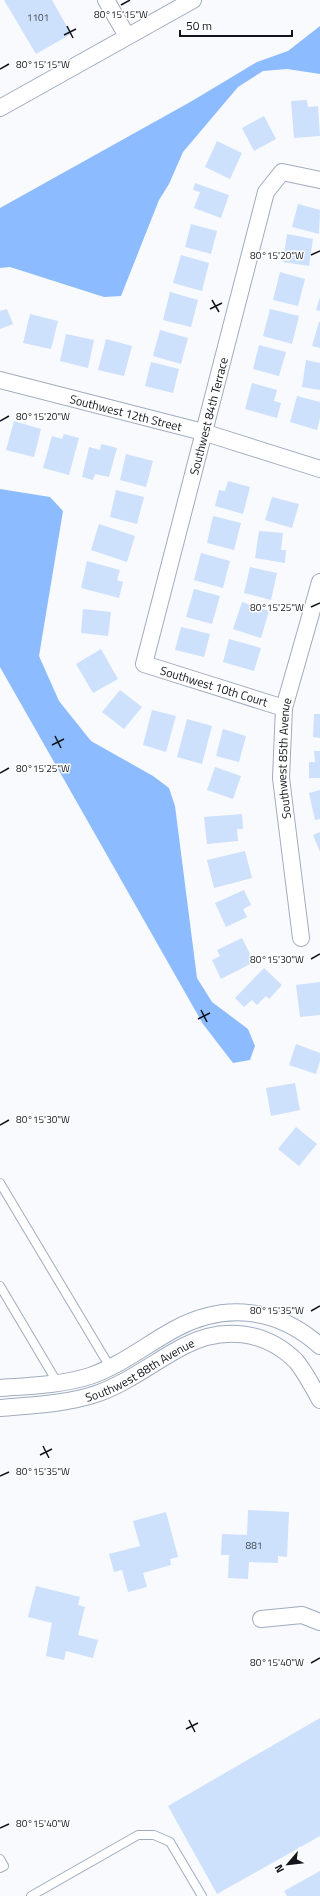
<svg xmlns="http://www.w3.org/2000/svg" width="320" height="1896" viewBox="0 0 320 1896" font-family="'Titillium Web',sans-serif">
<style>
.water{fill:#8dbbff}
.building{fill:#cde0fc}
.lines{fill:none;stroke-linecap:round;stroke-linejoin:round}
.lane-casing{stroke:#a0acbe;stroke-width:10}
.street-casing{stroke:#a0acbe;stroke-width:18}
.lane{stroke:#fff;stroke-width:8}
.street{stroke:#fff;stroke-width:16}
.ticks{fill:none;stroke:#12161c;stroke-width:1.5}
.labels{text-anchor:middle;dominant-baseline:central;stroke-width:3;stroke-linejoin:round;paint-order:stroke}
.number-label{font-size:10px;fill:#414854}
.street-label{font-size:12px;fill:#12161c;stroke:#fff}
.ticks-label{font-size:10px;text-anchor:middle;fill:#12161c;stroke:#fff;stroke-width:3;stroke-linejoin:round;paint-order:stroke}
</style>
<rect width="100%" height="100%" fill="#f8fafe"/>
<path class="water" d="M320 26V74L287 69 263 71 238 87 183 152 169 184 159 200 121 296 104 297 10 267 0 268V208L192 101 257 62 288 51Z
M0 489 50 497 63 511 39 656 59 701 91 741 153 776 169 788 175 806 197 978 212 1002 248 1029 255 1046 250 1060 233 1063 203 1024 0 667Z"/>
<path class="building" d="M4 0H52L71 34 36 54Z
M307 100 308 107 318 106 320 136 294 138 291 101Z
M264 116 276 139 254 151 242 128Z
M217 141 242 153 230 179 205 167Z
M195 183 229 195 221 218 194 208 200 192 193 190Z
M298 204 320 210 319 234 292 227Z
M191 224 217 231 211 254 185 247Z
M287 234 313 239 309 266 283 262Z
M181 255 209 263 202 291 173 283Z
M280 272 305 279 298 306 273 300Z
M170 292 198 300 191 327 163 320Z
M320 297V311L316 310Z
M7 309 13 324 0 329V311Z
M270 309 299 316 292 344 263 336Z
M30 314 58 321 51 349 23 343Z
M319 322H320V348L312 346Z
M160 330 188 338 181 364 153 356Z
M66 334 94 340 88 368 60 361Z
M106 339 132 346 124 376 98 370Z
M259 345 286 352 279 376 253 369Z
M306 360 320 363V390L302 387Z
M151 362 179 369 173 393 145 386Z
M252 383 277 390 274 401 281 403 277 418 245 409Z
M297 396 320 402V418L317 430 290 422Z
M14 421 41 429 34 457 6 450Z
M64 434 79 438 69 475 43 468 52 436 62 439Z
M101 444 117 448 109 477 95 474 93 480 82 477 89 447 100 450Z
M126 454 153 461 146 487 120 480Z
M228 481 250 487 243 514 215 506 219 490 225 491Z
M116 490 144 497 137 524 110 517Z
M272 497 299 504 292 528 265 520Z
M213 516 241 523 234 550 207 543Z
M99 524 135 536 127 562 91 550Z
M259 531 283 533 281 550H286L285 563 255 558Z
M201 553 230 561 223 588 194 580Z
M87 561 120 570 117 580 123 582 119 598 81 588Z
M250 567 277 573 271 600 244 593Z
M194 589 220 596 212 624 186 617Z
M242 602 269 611 261 638 233 629Z
M83 609 111 612 108 636 81 633Z
M181 627 210 634 204 657 175 650Z
M229 639 261 648 254 671 223 662Z
M101 649 118 679 93 693 76 664Z
M120 690 142 707 124 729 102 712Z
M152 710 176 716 166 752 143 745Z
M314 714H320V738L313 737Z
M187 719 212 726 202 764 177 757Z
M223 729 246 736 239 762 216 756Z
M314 751H320V778H309V762H315Z
M215 767 241 776 233 799 207 790Z
M320 790V819L315 820 309 793Z
M242 814 243 829H237L238 841 207 844 204 817Z
M320 832V852L313 835Z
M245 851 252 878 214 888 207 860Z
M244 890 251 905 243 909 247 917 226 927 215 903Z
M242 938 254 962 221 979 212 960 220 956 217 950Z
M264 968 282 985 269 999 266 996 257 1005 252 1000 244 1007 235 998Z
M320 982V1015L300 1017 296 985Z
M296 1044 320 1053V1061L316 1074 289 1065Z
M295 1083 300 1110 271 1116 266 1088Z
M296 1127 317 1144 299 1166 278 1149Z
M248 1510 289 1512 287 1557 278 1556V1563L249 1562 248 1579 228 1578 229 1555H221L222 1534 247 1535Z
M166 1512 178 1557 170 1559 171 1565 143 1573 147 1587 128 1592 122 1570 114 1572 109 1554 140 1546 133 1521Z
M36 1586 80 1597 78 1605 85 1607 78 1635 98 1640 93 1658 66 1651 64 1660 46 1656 52 1623 28 1617Z
M320 1718V1836L217 1894 168 1806Z
M320 1871V1896H287L284 1891Z"/>
<g class="lines">
<defs>
<path id="lane" d="M0 1183 110 1367
M0 1286 57 1382
M0 1859 4 1866 0 1868
M31 1896 138 1835H154L170 1842 202 1896"/>
<g id="street">
<path d="M106 0 127 36"/>
<path d="M0 108 193 0"/>
<path id="s1" d="M0 380 203 432 320 469"/>
<path id="s2" d="M284 708 144 664 266 192 282 172 320 180"/>
<path id="s3" d="M301 938 281 778 284 708 320 582"/>
<path d="M0 1388C30 1386 61 1385 90 1376 120 1366 147 1344 175 1329 225 1302 278 1308 320 1346"/>
<path id="s4" d="M0 1408C32 1405 66 1404 96 1394 128 1383 155 1361 184 1346 222 1326 265 1330 296 1361 305 1372 313 1387 320 1400"/>
<path d="M261 1619 302 1615 320 1622"/>
</g>
</defs>
<use href="#lane" class="lane-casing"/>
<use href="#street" class="street-casing"/>
<use href="#lane" class="lane"/>
<use href="#street" class="street"/>
</g>
<path class="ticks" d="M121 5 130 0M67 26 73 38M64 35 76 29M0 69 9 64M311 255 320 251M212 300 219 312M210 309 222 303M0 421 9 416M311 607 320 603M55 736 61 748M52 745 64 739M0 773 9 768M311 959 320 954M201 1010 207 1022M198 1019 210 1013M0 1125 9 1120M311 1311 320 1306M43 1446 49 1458M40 1455 52 1449M0 1476 9 1472M311 1663 320 1658M189 1720 195 1732M186 1729 198 1723M0 1828 9 1824"/>
<g class="labels">
<g class="number-label">
<text x="38" y="17">1101</text>
<text x="254" y="1545">881</text>
</g>
<g class="street-label">
<text stroke="none"><textPath href="#s1" startOffset="130">Southwest 12th Street</textPath></text>
<text stroke="none"><textPath href="#s2" startOffset="403">Southwest 84th Terrace</textPath></text>
<text transform="translate(214 686) rotate(17)">Southwest 10th Court</text>
<text stroke="none"><textPath href="#s3" startOffset="181">Southwest 85th Avenue</textPath></text>
<text stroke="none"><textPath href="#s4" startOffset="147">Southwest 88th Avenue</textPath></text>
</g>
</g>
<g class="ticks-label">
<text x="121" y="18">80°15'15"W</text>
<text x="43" y="68">80°15'15"W</text>
<text x="277" y="259">80°15'20"W</text>
<text x="43" y="420">80°15'20"W</text>
<text x="277" y="611">80°15'25"W</text>
<text x="43" y="772">80°15'25"W</text>
<text x="277" y="963">80°15'30"W</text>
<text x="43" y="1123">80°15'30"W</text>
<text x="277" y="1314">80°15'35"W</text>
<text x="43" y="1475">80°15'35"W</text>
<text x="277" y="1666">80°15'40"W</text>
<text x="43" y="1827">80°15'40"W</text>
</g>
<g transform="translate(288 1864) rotate(242)" stroke="#ffffff" stroke-width="3" paint-order="stroke">
<path d="M0-3L7 15L0 10L-7 15Z" fill="#12161c"/>
<text y="-6" font-size="11" font-weight="bold" text-anchor="middle" fill="#12161c">N</text>
</g>
<path d="M180 30v6h112v-6" fill="none" stroke="#12161c" stroke-width="2"/>
<text x="186" y="30" font-size="12" fill="#12161c" stroke="#ffffff" stroke-width="3" paint-order="stroke">50 m</text>
</svg>
